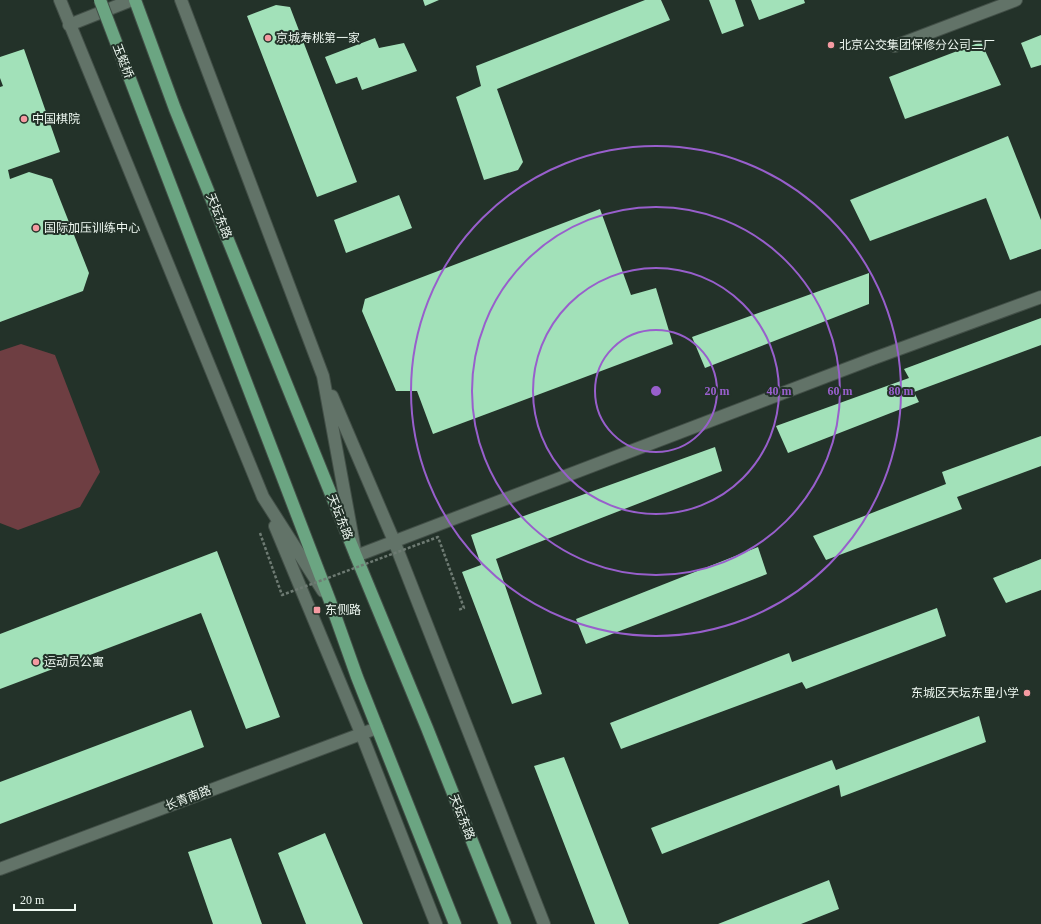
<svg xmlns="http://www.w3.org/2000/svg" width="1041" height="924" viewBox="0 0 1041 924" font-family="'Times New Roman','Noto Sans SC',serif">
<style>
.grass{fill:#6e3e42}
.building{fill:#a2e1b9}
.lines{fill:none;stroke-linecap:round;stroke-linejoin:round}
.minor-casing{stroke:#424f47;stroke-width:14}
.major-casing{stroke:#424f47;stroke-width:14}
.minor{stroke:#627368;stroke-width:12}
.major{stroke:#6ba582;stroke-width:12}
.major-bridge-casing{stroke:#424f47;stroke-width:14;stroke-linecap:butt}
.path-bridge{stroke:#6e7b73;stroke-width:2.5;stroke-dasharray:3 2;stroke-linecap:butt}
.major-bridge{stroke:#6ba582;stroke-width:12}
.ring{fill:none;stroke:#985fcc;stroke-width:2}
.poi-dot{fill:#f49aa1;stroke:#233229;stroke-width:1.5}
.labels{text-anchor:middle;dominant-baseline:central;stroke-width:4;stroke-linejoin:round;paint-order:stroke}
.poi-label{font-size:12px;fill:#eef8f1;stroke:#233229;text-anchor:start}
.street-label{font-size:12px;fill:#eef8f1;stroke:#233229}
.centre{fill:#985fcc;stroke:#233229;stroke-width:2}
.ring-label{font-size:12px;text-anchor:middle;font-weight:bold;fill:#985fcc;stroke:#233229;stroke-width:4;stroke-linejoin:round;paint-order:stroke}
</style>
<rect width="100%" height="100%" fill="#233229"/>
<path class="grass" d="M21 344 55 355 100 472 80 507 18 530 0 523V351Z"/>
<path class="building" d="M423 0H439L425 6Z
M645 0H661L670 20 497 89 523 162 518 170 484 180 456 97 481 86 476 66Z
M709 0H735L744 26 722 34Z
M751 0H804L805 3 759 20Z
M276 5 290 7 357 182 317 197 247 16Z
M1041 35V65L1031 68 1021 43Z
M375 38 379 48 404 43 417 71 362 90 357 77 336 84 325 57Z
M981 42 1001 85 905 119 889 77Z
M24 49 60 152 8 170 10 179 29 172 52 179 89 273 83 291 0 322V87L3 86 0 78V57Z
M1008 136 1041 220V249L1010 260 986 198 870 241 850 200Z
M399 195 412 228 346 253 334 220Z
M600 209 631 295 656 288 673 344 433 434 417 391H396L362 311 365 299Z
M869 273V304L705 368 692 337Z
M1041 318V345L914 392 919 402 788 453 776 426 909 378 904 369Z
M1041 436V466L957 497 962 509 826 560 813 536 946 484 942 472Z
M715 447 722 471 496 559 542 694 512 704 462 572 481 565 471 535Z
M758 547 767 574 586 644 576 619Z
M217 551 280 717 246 729 201 613 0 689V634Z
M1041 559V590L1006 603 993 578Z
M937 608 946 636 806 689 802 682 621 749 610 723 789 653 792 662Z
M191 710 204 747 0 824V782Z
M979 716 986 742 841 797 839 785 662 854 651 828 832 760 836 770Z
M564 757 629 924H595L534 766Z
M325 833 363 924H306L278 853Z
M231 838 262 924H213L188 852Z
M829 880 839 909 801 924H718Z"/>
<g class="lines">
<defs>
<path id="minor" d="M60 0 263 497 323 591
M181 0 323 376 356 556 872 359 1041 297
M69 25 132 0
M895 46 1016 0
M332 396 394 541 544 924
M275 526 361 733 436 924
M0 869 377 728"/>
<path id="major" d="M135 0 175 109 356 556 427 728 505 924
M146 121 330 601 357 677 455 924"/>
</defs>
<use href="#minor" class="minor-casing"/>
<use href="#major" class="major-casing"/>
<use href="#minor" class="minor"/>
<use href="#major" class="major"/>
<defs>
<path id="major-bridge" d="M100 0 146 121"/>
</defs>
<use href="#major-bridge" class="major-bridge-casing"/>
<path class="path-bridge" d="M260 533 282 595 438 537 464 608 458 610"/>
<use href="#major-bridge" class="major-bridge"/>
</g>
<g class="ring">
<circle cx="656" cy="391" r="61"/>
<circle cx="656" cy="391" r="123"/>
<circle cx="656" cy="391" r="184"/>
<circle cx="656" cy="391" r="245"/>
</g>
<g class="poi-dot">
<circle cx="268" cy="38" r="4"/>
<circle cx="831" cy="45" r="4"/>
<circle cx="24" cy="119" r="4"/>
<circle cx="36" cy="228" r="4"/>
<rect x="313" y="606" width="8" height="8" rx="2"/>
<circle cx="36" cy="662" r="4"/>
<circle cx="1027" cy="693" r="4"/>
</g>
<g class="labels">
<g class="poi-label">
<text x="276" y="38">京城寿桃第一家</text>
<text x="839" y="45">北京公交集团保修分公司二厂</text>
<text x="32" y="119">中国棋院</text>
<text x="44" y="228">国际加压训练中心</text>
<text x="325" y="610">东侧路</text>
<text x="44" y="662">运动员公寓</text>
<text x="1019" y="693" text-anchor="end">东城区天坛东里小学</text>
</g>
<g class="street-label">
<text transform="translate(123 61) rotate(69)">玉蜓桥</text>
<text transform="translate(219 216) rotate(68)">天坛东路</text>
<text transform="translate(340 517) rotate(68)">天坛东路</text>
<text transform="translate(188 798) rotate(-21)">长青南路</text>
<text transform="translate(462 817) rotate(68)">天坛东路</text>
</g>
</g>
<circle cx="656" cy="391" r="6" class="centre"/>
<g class="ring-label">
<text x="717" y="395">20 m</text>
<text x="779" y="395">40 m</text>
<text x="840" y="395">60 m</text>
<text x="901" y="395">80 m</text>
</g>
<path d="M14 904v6h61v-6" fill="none" stroke="#eef8f1" stroke-width="2"/>
<text x="20" y="904" font-size="12" fill="#eef8f1" stroke="#233229" stroke-width="3" paint-order="stroke">20 m</text>
</svg>
